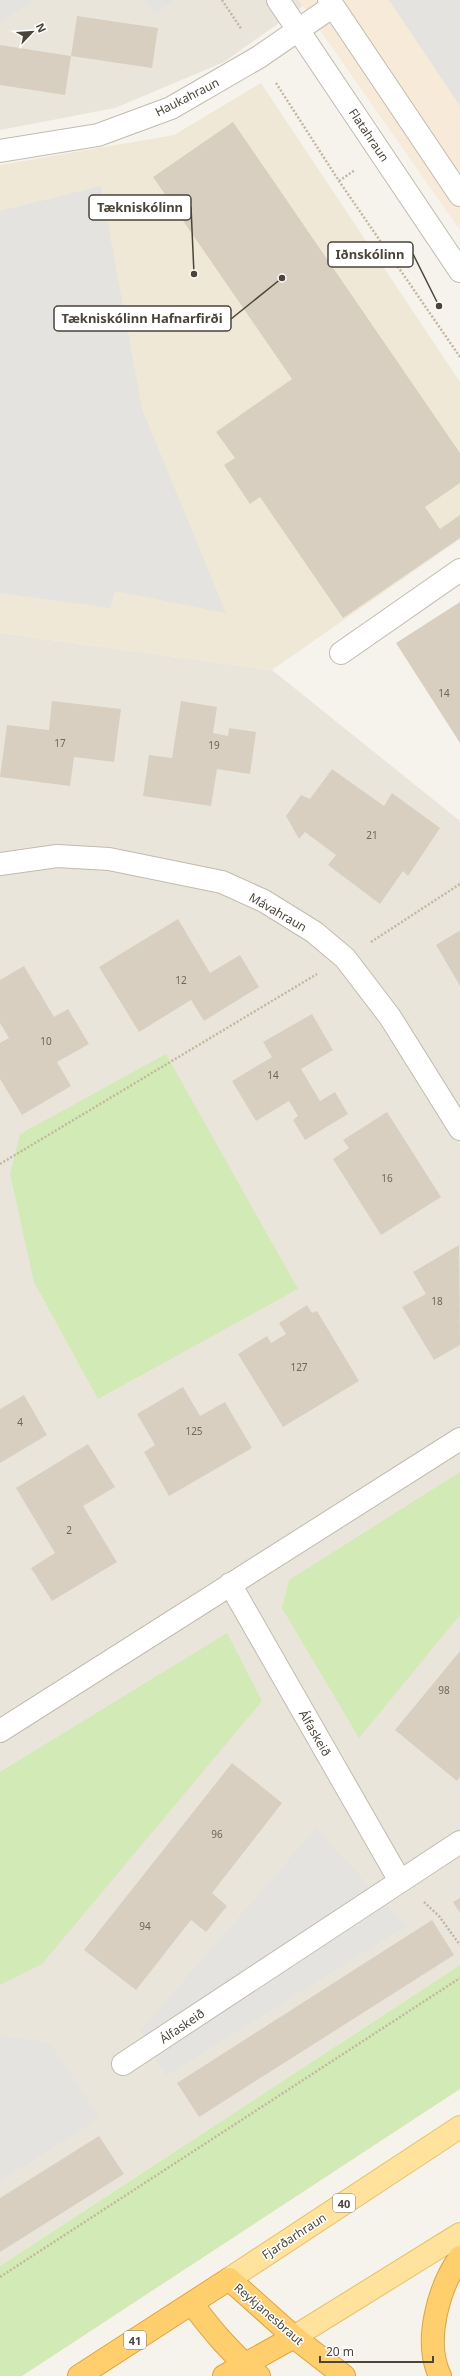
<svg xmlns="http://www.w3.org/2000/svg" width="460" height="2376" viewBox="0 0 460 2376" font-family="'Noto Sans',sans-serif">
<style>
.residential{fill:#eae5da}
.commercial{fill:#f7ead8}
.education{fill:#efe8d6}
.green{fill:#d2eab5}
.parking{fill:#e5e3e0}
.building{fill:#d8cfc1}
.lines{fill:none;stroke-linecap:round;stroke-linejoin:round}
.minor-casing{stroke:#c2bbae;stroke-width:24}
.major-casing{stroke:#e6c16a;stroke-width:24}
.highway-casing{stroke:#e0a43c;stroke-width:24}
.path{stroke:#c4b79f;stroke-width:2.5;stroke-dasharray:2 2;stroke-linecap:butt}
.minor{stroke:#fff;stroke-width:22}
.major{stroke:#ffe39c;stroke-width:22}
.highway{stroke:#ffcf6e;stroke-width:22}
.labels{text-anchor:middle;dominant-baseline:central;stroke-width:3;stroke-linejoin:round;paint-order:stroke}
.number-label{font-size:10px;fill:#6e675b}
.shield{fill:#fff;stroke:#817c74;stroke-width:1}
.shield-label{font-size:11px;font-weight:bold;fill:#4b4439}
.street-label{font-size:12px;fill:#4b4439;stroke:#fff}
.leader{fill:none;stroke:#4b4439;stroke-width:1.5}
.callout-dot{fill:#4b4439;stroke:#fff;stroke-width:1.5}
.callout{fill:#fff;stroke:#4b4439;stroke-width:1.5}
.callout-label{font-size:13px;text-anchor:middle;font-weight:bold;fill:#4b4439}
</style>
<rect width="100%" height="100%" fill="#f6f3ec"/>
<path class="residential" d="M0 0H298L303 6 224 62 115 108 0 130Z
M0 633 272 670 460 821V1965L0 2266Z"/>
<path class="commercial" d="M298 0H460V230L303 6Z"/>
<path class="education" d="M261 83 460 382V539L272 670 0 633V165L174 135Z"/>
<path class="green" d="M166 1054 298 1289 98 1399 34 1282 10 1174 20 1134Z
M460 1472V1615L359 1738 282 1608 289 1580Z
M227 1633 262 1701 42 1964 0 1985V1772Z
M460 1965V2089L22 2376H0V2266Z"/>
<path class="parking" d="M0 0H36L0 22Z
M144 0H174L154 15Z
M389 0H460V106Z
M101 186 142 409 226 613 115 591 110 608 0 593V211Z
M316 1828 406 1926 166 2076 140 2031Z
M0 2036 49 2042 100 2118 0 2181Z"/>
<path class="building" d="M77 16 158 28 152 68 71 56Z
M0 45 71 56 65 95 0 85Z
M233 122 460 453V483L425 507 440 529 460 515V538L343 618 260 497 250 504 224 465 235 458 216 432 292 379 153 177Z
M460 602V743L396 643Z
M52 701 121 709 114 762 74 757 70 786 0 777 7 725 49 730Z
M181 701 217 707 213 733 228 736 229 728 256 732 250 774 217 769 211 806 143 796 149 755 172 758Z
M332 769 384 806 392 793 440 828 408 876 403 871 380 904 328 865 336 855 305 832 299 839 286 816 301 795 310 799Z
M178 919 210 973 240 955 259 987 204 1021 191 1000 139 1032 99 967Z
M459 931 460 933V986L436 945Z
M24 966 54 1017 68 1009 89 1044 57 1062 71 1086 22 1115 0 1079V1043L9 1038 0 1023V980Z
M312 1014 333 1050 301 1069 320 1101 335 1092 348 1114 305 1140 293 1120 298 1116 289 1101 256 1121 232 1081 272 1057 263 1042Z
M387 1112 441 1197 381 1235 333 1159 349 1148 343 1140Z
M459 1245 460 1345 434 1360 402 1307 426 1294 413 1272Z
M307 1305 312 1313 317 1311 359 1381 283 1427 238 1354 267 1336 271 1343 286 1334 279 1323Z
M183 1387 200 1416 225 1402 252 1448 169 1496 144 1452 155 1445 137 1414Z
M24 1395 47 1435 0 1463V1409Z
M88 1444 115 1487 83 1506 117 1562 52 1601 31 1568 55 1553 16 1488Z
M460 1651V1777L457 1781 395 1730Z
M232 1763 282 1803 212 1893 227 1906 206 1932 191 1920 136 1990 84 1950Z
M460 1898V1913L453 1902Z
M432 1920 454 1955 199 2117 177 2083Z
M99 2136 124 2174 0 2252V2198Z"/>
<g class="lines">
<defs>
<path id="minor" d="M278 0 460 271
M329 0 460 195
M0 151 98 135 171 108 259 57 333 6
M341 653 460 570
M0 864 57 856 109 859 222 882 264 901 314 932 345 958 390 1017 460 1129
M230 1584 400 1881
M0 1731 460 1439
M123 2064 460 1842"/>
<path id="major" d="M229 2279 460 2127
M294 2337 460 2234"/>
<path id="highway" d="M192 2304C212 2330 232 2355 259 2376
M79 2376 229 2279 294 2337 344 2376
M224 2376 294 2337
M440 2376C423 2341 439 2287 460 2257"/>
</defs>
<use href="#minor" class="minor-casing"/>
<use href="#major" class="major-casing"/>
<use href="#highway" class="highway-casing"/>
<path class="path" d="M222 0 242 30
M276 83 339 181 460 357
M339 181 355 170
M371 942 460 884
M0 1164 317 974
M424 1902 439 1916 460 1945
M0 2277 460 1978"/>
<use href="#minor" class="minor"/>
<use href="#major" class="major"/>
<use href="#highway" class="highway"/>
</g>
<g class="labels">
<g class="number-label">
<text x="444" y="693">14</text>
<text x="60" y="743">17</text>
<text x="214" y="745">19</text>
<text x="372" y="835">21</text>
<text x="181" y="980">12</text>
<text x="46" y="1041">10</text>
<text x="273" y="1075">14</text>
<text x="387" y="1178">16</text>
<text x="437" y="1301">18</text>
<text x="299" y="1367">127</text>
<text x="20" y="1422">4</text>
<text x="194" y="1431">125</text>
<text x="69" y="1530">2</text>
<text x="444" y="1690">98</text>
<text x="217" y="1834">96</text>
<text x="145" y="1926">94</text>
</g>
<g class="shield">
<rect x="333" y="2194" width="22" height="18" rx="3"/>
<rect x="124" y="2331" width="22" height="18" rx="3"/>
</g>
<g class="shield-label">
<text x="344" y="2203">40</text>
<text x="135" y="2340">41</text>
</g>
<g class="street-label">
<text transform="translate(187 97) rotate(-27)">Haukahraun</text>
<text transform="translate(369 135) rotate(56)">Flatahraun</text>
<text transform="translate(278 912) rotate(30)">Mávahraun</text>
<text transform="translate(315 1733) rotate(60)">Álfaskeið</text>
<text transform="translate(182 2026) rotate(-34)">Álfaskeið</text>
<text transform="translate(294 2236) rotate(-33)">Fjarðarhraun</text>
<text transform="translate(269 2314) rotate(41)">Reykjanesbraut</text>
</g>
</g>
<path class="leader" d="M194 274L191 207M439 306L413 254M282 278L231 319"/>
<g class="callout-dot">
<circle cx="194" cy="274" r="4"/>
<circle cx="439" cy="306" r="4"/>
<circle cx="282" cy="278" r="4"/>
</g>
<g class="callout">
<rect x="89" y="195" width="102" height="25" rx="4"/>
<rect x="328" y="242" width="85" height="25" rx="4"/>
<rect x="54" y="306" width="177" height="25" rx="4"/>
</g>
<g class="callout-label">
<text x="140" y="212">Tækniskólinn</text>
<text x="370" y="259">Iðnskólinn</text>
<text x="142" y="323">Tækniskólinn Hafnarfirði</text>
</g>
<g transform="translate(32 32) rotate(65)" stroke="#ffffff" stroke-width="3" paint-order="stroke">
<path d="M0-3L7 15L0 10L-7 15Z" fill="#4b4439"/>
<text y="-6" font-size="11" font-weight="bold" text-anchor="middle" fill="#4b4439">N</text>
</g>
<path d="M320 2356v6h113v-6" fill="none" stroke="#4b4439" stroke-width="2"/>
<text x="326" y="2356" font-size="12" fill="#4b4439" stroke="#ffffff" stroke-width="3" paint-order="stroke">20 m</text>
</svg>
